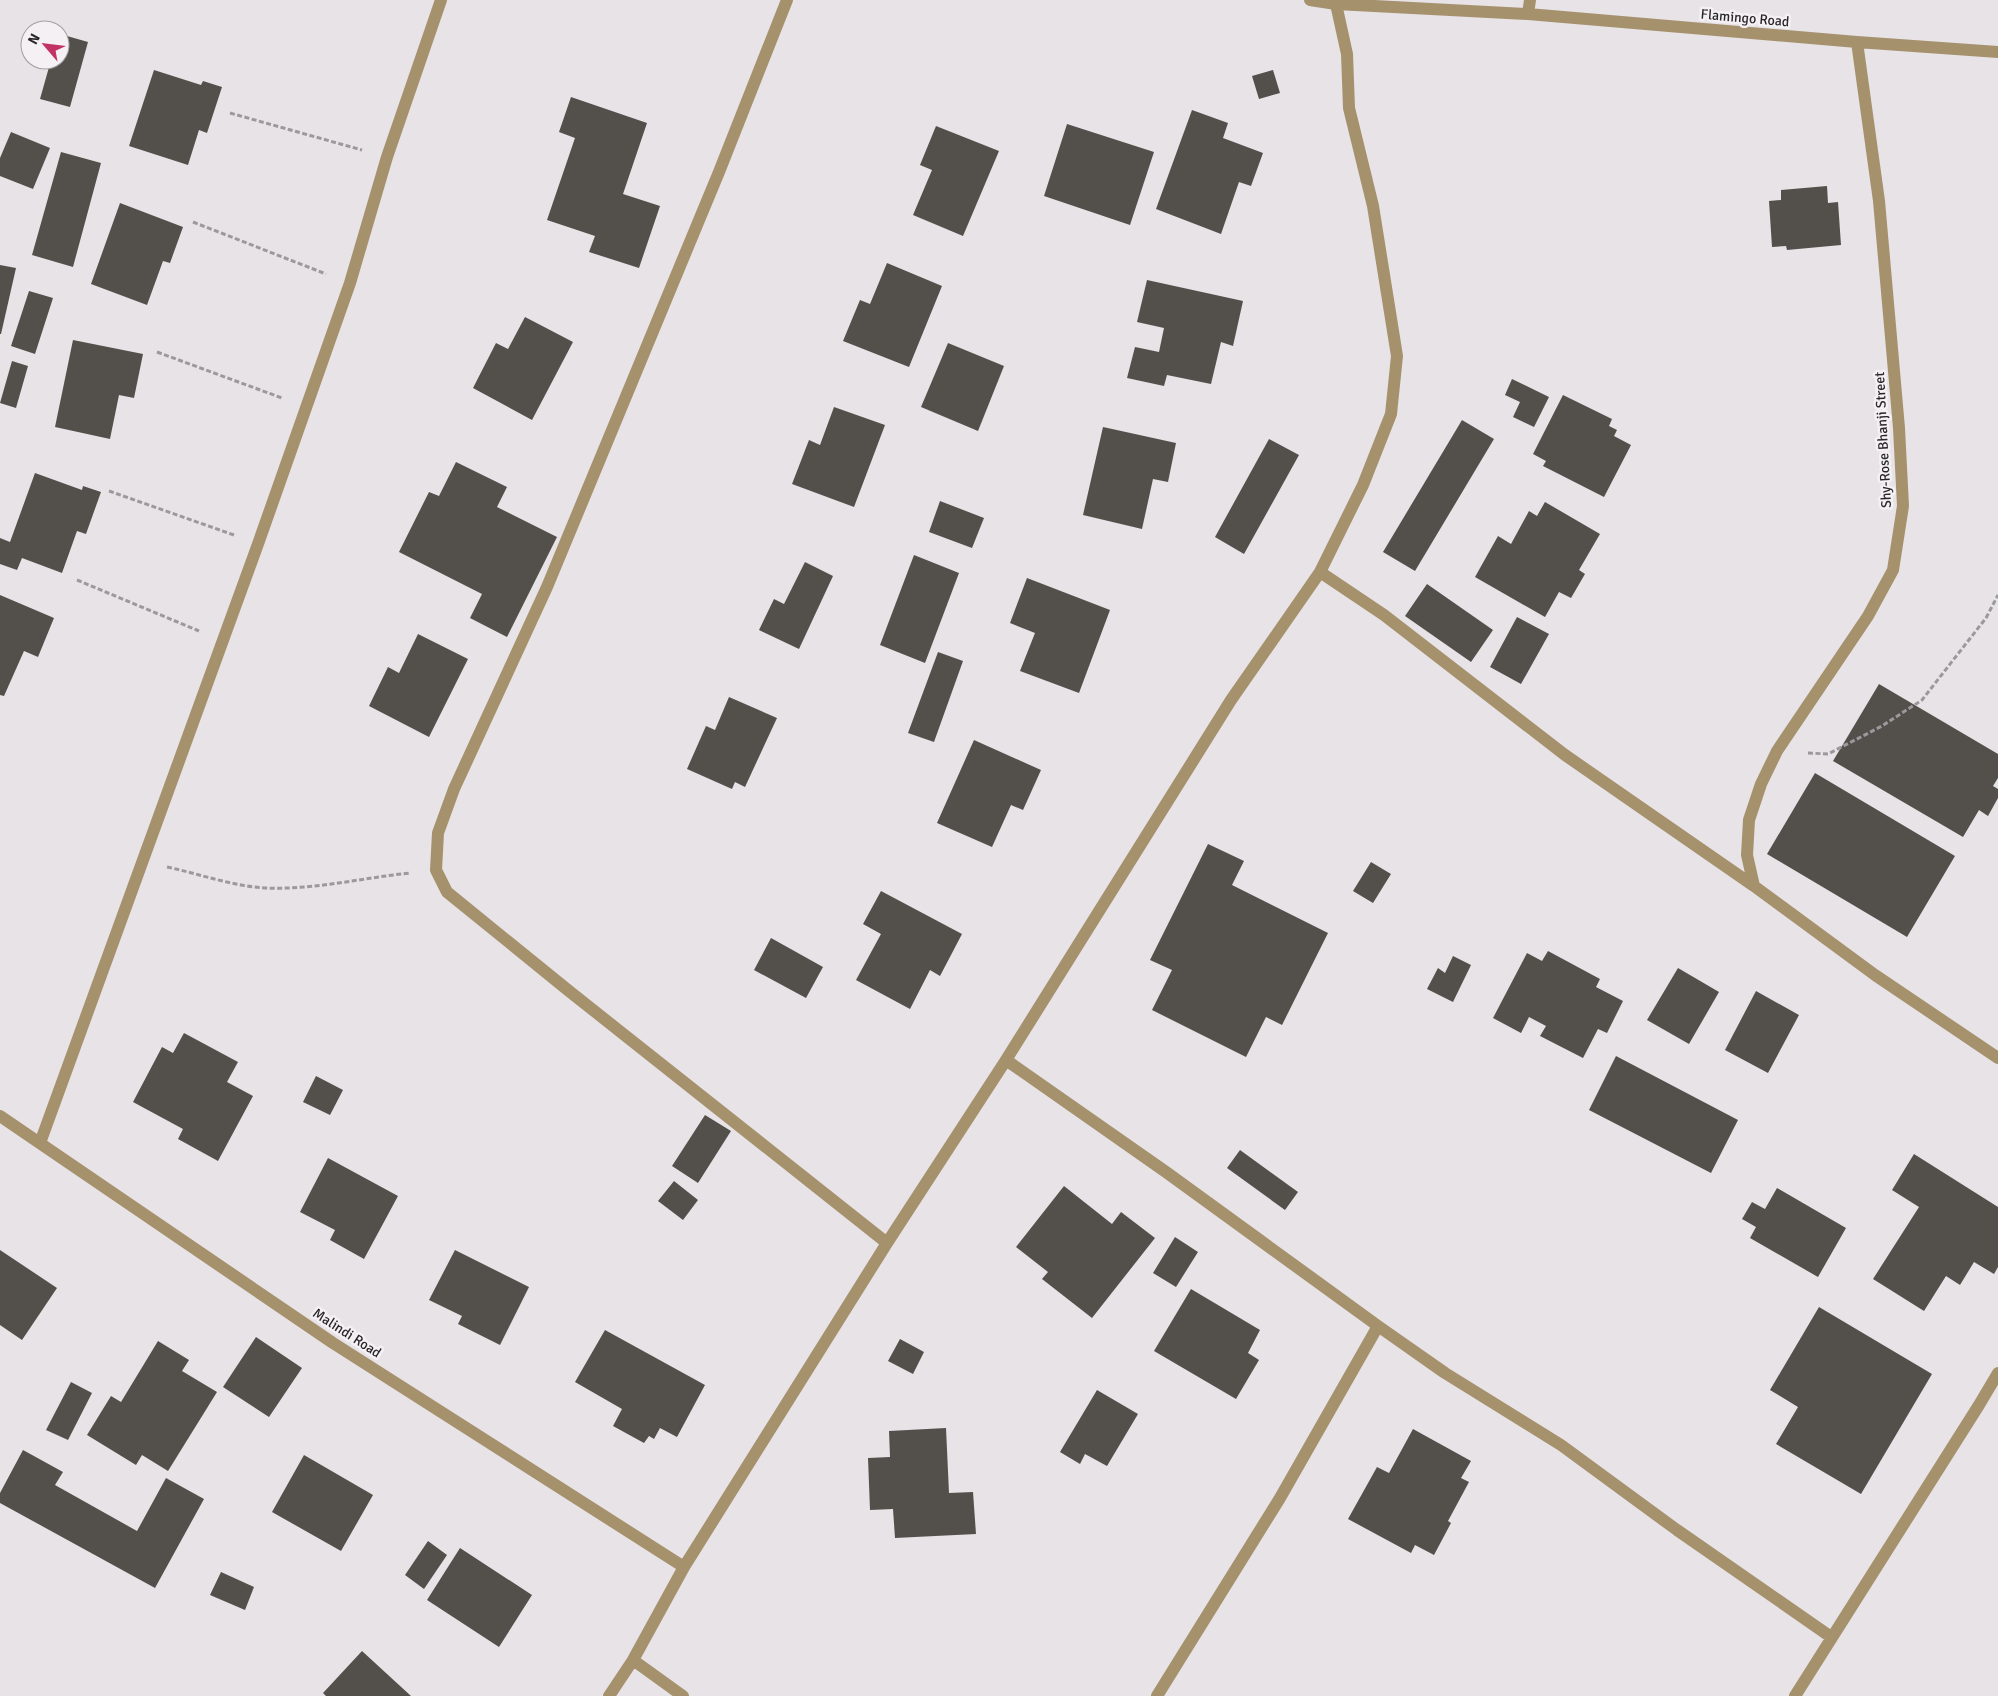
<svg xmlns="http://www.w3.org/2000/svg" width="1998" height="1696" viewBox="0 0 1998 1696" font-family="Signika,sans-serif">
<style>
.building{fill:#53504c}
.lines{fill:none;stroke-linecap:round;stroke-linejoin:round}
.path{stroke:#9c999c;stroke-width:3;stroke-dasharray:5 2.5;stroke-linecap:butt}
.street{stroke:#a6916d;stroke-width:12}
.labels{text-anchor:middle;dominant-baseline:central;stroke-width:5;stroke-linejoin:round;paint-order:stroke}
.street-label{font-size:14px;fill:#292829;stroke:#f4f0f4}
</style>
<rect width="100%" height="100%" fill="#e7e3e7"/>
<path class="building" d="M60 34 88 42 70 107 40 99 51 60H60Z
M154 70 201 85 203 81 222 87 207 133 199 130 188 165 129 146Z
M1273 70 1280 93 1259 99 1252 76Z
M571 97 647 123 623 194 660 206 639 268 589 252 595 236 547 220 575 138 559 132Z
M1192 110 1228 123 1223 138 1263 153 1251 186 1239 182 1221 234 1156 209Z
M1067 124 1154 152 1130 225 1044 196Z
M936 126 999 151 963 236 913 215 932 170 920 165Z
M11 132 50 148 33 189 0 176V158Z
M61 152 101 163 73 267 32 255Z
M1827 186 1828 203 1838 202 1841 245 1787 250 1786 246 1772 247 1769 201 1781 200V190Z
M120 203 183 227 170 263 163 261 147 305 91 284Z
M887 263 942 286 909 367 843 341 860 300 870 304Z
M0 265 16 268 1 334H0Z
M1147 280 1243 301 1233 346 1221 342 1211 384 1167 375 1164 386 1127 378 1135 347 1159 352 1164 328 1137 322Z
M29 291 53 298 35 354 11 346Z
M525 317 573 342 532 420 473 388 496 343 508 349Z
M73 340 143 354 134 398 119 395 110 439 55 427Z
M948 343 1004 366 978 431 921 407Z
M12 361 28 366 16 408 0 403Z
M1512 379 1549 397 1534 427 1513 417 1520 402 1505 395Z
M1563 395 1612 419 1609 426 1617 430 1614 436 1631 445 1604 497 1543 466 1546 461 1533 454Z
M834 407 885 425 854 507 792 484 809 440 820 445Z
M1462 420 1494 439 1415 571 1383 552Z
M1103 427 1176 443 1168 482 1153 479 1142 529 1083 515Z
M1269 439 1299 455 1244 554 1215 537Z
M456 462 507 487 497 507 557 537 507 637 470 618 482 594 399 552 429 492 439 496Z
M35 473 82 490 83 486 101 492 86 534 77 531 62 573 22 558 17 570 0 564V538L10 542Z
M940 501 984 518 972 548 929 532Z
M1545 502 1600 534 1579 570 1585 574 1571 598 1559 592 1545 617 1475 577 1498 536 1511 544 1529 511 1537 516Z
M914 555 959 573 925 663 880 645Z
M805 562 833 576 799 649 759 630 774 599 784 604Z
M1027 578 1110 610 1079 693 1020 671 1035 633 1010 623Z
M1427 584 1493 630 1471 662 1405 616Z
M0 595 54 618 38 657 24 651 4 696 0 695Z
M1517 617 1549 634 1521 684 1490 667Z
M418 634 468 659 429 737 369 706 388 667 399 673Z
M938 652 963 661 934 742 908 733Z
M1879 684 1998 754V778L1993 786 1998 789V798L1988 816 1979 810 1963 837 1833 761Z
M729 697 777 718 745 787 735 782 732 789 687 769 706 726 715 730Z
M974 740 1041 770 1023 810 1011 805 992 847 937 823Z
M1815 773 1955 856 1907 937 1767 854Z
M1208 844 1244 861 1232 885 1328 933 1282 1025 1266 1017 1246 1057 1152 1010 1172 970 1150 960Z
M1371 862 1391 874 1373 903 1353 891Z
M881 891 962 934 940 976 930 970 910 1009 856 980 881 934 863 924Z
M771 938 823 967 806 998 754 970Z
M1548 951 1600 979 1596 987 1623 1001 1607 1033 1598 1029 1583 1058 1540 1036 1546 1026 1529 1017 1521 1033 1493 1018 1527 953 1542 961Z
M1453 956 1471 965 1453 1002 1427 989 1438 968 1445 973Z
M1678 968 1719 992 1689 1044 1647 1020Z
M1756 991 1799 1015 1768 1073 1725 1050Z
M184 1033 238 1062 227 1082 253 1096 218 1161 178 1139 183 1129 133 1102 162 1047 173 1053Z
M1616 1056 1738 1120 1711 1173 1589 1110Z
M316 1076 343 1090 330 1115 303 1102Z
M705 1115 731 1131 698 1183 672 1166Z
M1240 1150 1298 1192 1285 1210 1227 1168Z
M1914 1154 1998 1207V1267L1994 1274 1974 1262 1960 1285 1946 1276 1924 1311 1873 1279 1919 1207 1892 1190Z
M328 1158 398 1196 364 1259 330 1240 335 1230 300 1212Z
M674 1181 698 1200 683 1220 658 1201Z
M1064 1186 1112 1224 1121 1212 1155 1238 1092 1318 1042 1279 1048 1272 1016 1247Z
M1777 1188 1846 1228 1818 1277 1750 1238 1756 1227 1742 1219 1752 1202 1765 1209Z
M1175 1237 1198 1252 1176 1287 1153 1273Z
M0 1250 57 1288 22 1340 0 1325Z
M455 1250 529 1287 500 1345 458 1324 462 1316 429 1300Z
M1191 1289 1260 1330 1248 1353 1259 1360 1236 1399 1154 1351Z
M1819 1307 1932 1374 1861 1494 1776 1444 1798 1407 1770 1390Z
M605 1330 705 1385 677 1437 660 1428 654 1439 649 1436 644 1443 613 1426 622 1409 575 1382Z
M256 1337 302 1368 269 1417 223 1387Z
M900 1339 924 1352 913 1374 888 1361Z
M158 1341 189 1360 182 1371 217 1392 168 1471 142 1455 136 1465 87 1435 111 1396 121 1402Z
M71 1382 92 1393 68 1440 46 1430Z
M1097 1390 1138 1414 1107 1466 1085 1454 1080 1464 1060 1452Z
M946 1428 949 1493 973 1492 976 1534 895 1538 893 1509 870 1510 868 1458 890 1457 889 1431Z
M1413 1429 1471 1461 1461 1478 1469 1482 1448 1521 1451 1523 1434 1555 1415 1545 1411 1553 1348 1519 1377 1467 1389 1473Z
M23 1450 63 1472 55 1485 137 1531 166 1478 204 1499 155 1588 0 1503V1493Z
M304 1455 373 1495 341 1551 272 1512Z
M428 1541 447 1555 424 1589 405 1575Z
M460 1548 532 1595 499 1647 427 1600Z
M221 1572 254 1587 245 1610 210 1595Z
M362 1651 411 1696H326L323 1693Z"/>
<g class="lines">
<path class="path" d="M230 113 362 150
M193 222 326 274
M157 352 282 398
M109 491 234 535
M77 580 199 631
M1808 753 1828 754 1882 726 1922 700 1986 618 1998 595
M167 867C200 874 232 886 265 888 315 890 361 878 410 873"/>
<path class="street" d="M787 0 719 172 547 587 454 789 438 833 436 870 447 892 569 991 887 1243
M1310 0 1336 4 1528 14 1857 42 1998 52
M1528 14 1530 0
M1320 572 1384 615 1565 755 1754 886 1875 975 1998 1058
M1754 886 1747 855 1749 820 1761 784 1777 751 1868 616 1893 570 1903 506 1899 428 1879 201 1857 42
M1006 1060 1166 1172 1378 1326 1445 1373 1561 1445 1677 1530 1831 1637
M0 1116 333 1343 684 1567
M40 1143 258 544 350 283 387 157 441 0
M633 1660 683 1696
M609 1696 633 1660 684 1567 887 1243 1006 1060 1231 700 1320 572 1363 485 1391 414 1397 356 1373 206 1349 108 1347 54 1336 4
M1157 1696 1280 1498 1378 1326
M1795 1696 1979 1405 1998 1373"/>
</g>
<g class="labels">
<g class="street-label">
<text transform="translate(1745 18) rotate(5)">Flamingo Road</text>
<text transform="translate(1883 440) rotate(-93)">Shy-Rose Bhanji Street</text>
<text transform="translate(347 1333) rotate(33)">Malindi Road</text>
</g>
</g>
<g transform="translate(45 45) rotate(298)"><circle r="24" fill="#f4f0f4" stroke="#a3a0a3"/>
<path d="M0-4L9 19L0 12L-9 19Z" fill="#c03364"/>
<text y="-8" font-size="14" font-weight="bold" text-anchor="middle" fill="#292829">N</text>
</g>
</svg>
